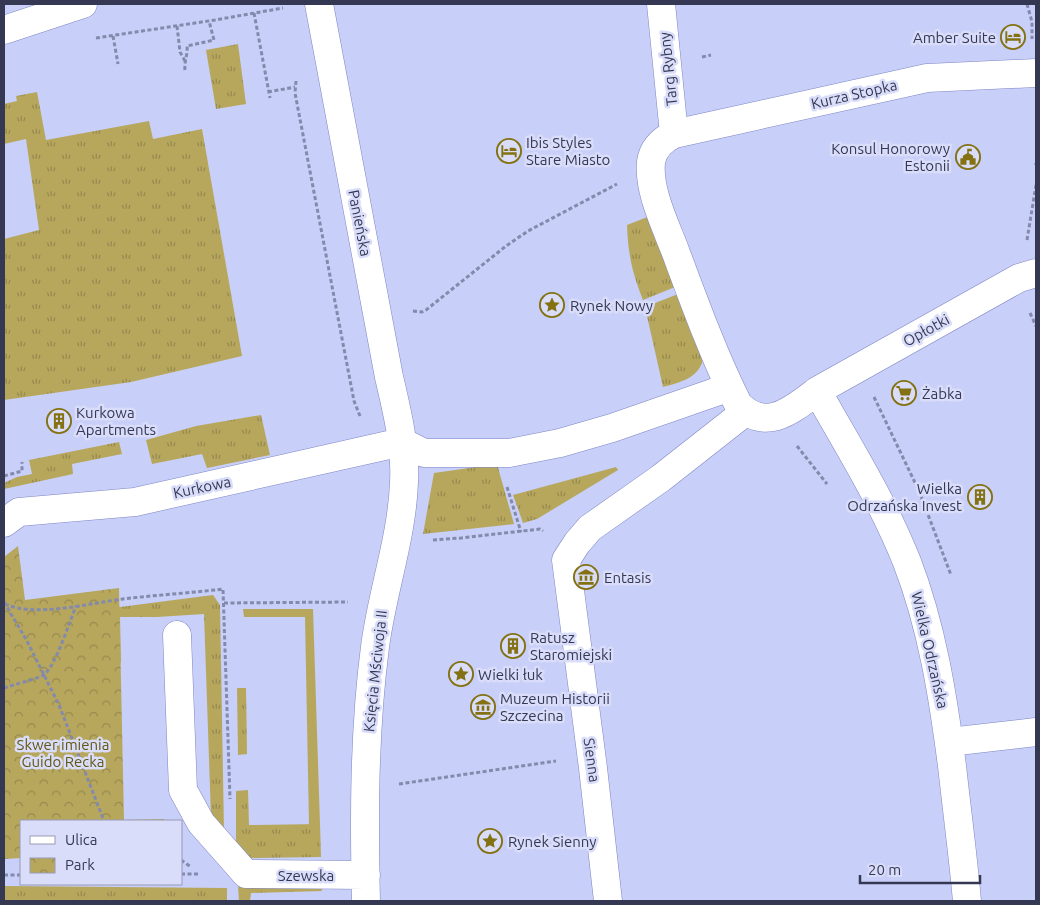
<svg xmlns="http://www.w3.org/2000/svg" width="1040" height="905" viewBox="0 0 1040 905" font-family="Ubuntu,sans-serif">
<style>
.grass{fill:url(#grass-tufts)}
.park{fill:url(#park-crowns)}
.garden{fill:#b7a75c}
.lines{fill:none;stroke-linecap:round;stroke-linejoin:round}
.minor-casing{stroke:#7e86c5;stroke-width:29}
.path{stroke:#848aac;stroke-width:3;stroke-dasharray:4 2.5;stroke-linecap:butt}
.minor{stroke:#fff;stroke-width:28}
.labels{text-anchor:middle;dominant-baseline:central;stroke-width:5;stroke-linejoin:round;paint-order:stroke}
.poi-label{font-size:15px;fill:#343853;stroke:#d9ddf9;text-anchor:start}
.street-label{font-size:15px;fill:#343853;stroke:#d9ddf9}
.park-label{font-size:15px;fill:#635614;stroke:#d9ddf9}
</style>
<defs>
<pattern id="grass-tufts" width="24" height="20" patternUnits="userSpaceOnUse" patternTransform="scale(1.25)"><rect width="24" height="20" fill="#b7a75c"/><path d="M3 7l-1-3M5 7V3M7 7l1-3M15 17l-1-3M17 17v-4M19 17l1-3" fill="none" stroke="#96894f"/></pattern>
<pattern id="park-crowns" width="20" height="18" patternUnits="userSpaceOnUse" patternTransform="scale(1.25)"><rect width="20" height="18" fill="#b7a75c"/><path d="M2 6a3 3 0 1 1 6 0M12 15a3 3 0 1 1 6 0" fill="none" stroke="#96894f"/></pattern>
</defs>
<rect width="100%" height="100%" fill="#c8cff8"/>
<path class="grass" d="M238 44 246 104 216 109 206 50Z
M37 92 46 140 149 121 153 139 202 129 242 356 131 382 4 400V239L39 230 26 139 4 144V104L17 101 16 96Z
M650 216 675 287 643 300C632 272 628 254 627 225Z
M678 294 704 356C700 378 681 382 663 387L645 307Z
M261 415 270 455 207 468 202 454 152 464 146 440 196 426Z
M119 442 122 454 72 464 73 474 4 489V483L17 477 32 474 29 460Z
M497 464 514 524 423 534 434 473Z
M616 467 618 470 537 519 523 523 513 495Z
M213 595 220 605 224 831 211 817 204 614 157 617H120L121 664 96 608 120 607Z
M237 688H246L247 754 238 755Z
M248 790 249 825 320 824 321 857 250 858 236 843V791Z
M4 886 227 888V901H4Z
M321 886 322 891 251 893 250 901H239L238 887Z"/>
<path class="park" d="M18 546 25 600 119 588 124 820 164 819V821H21V858L4 859V557Z"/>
<path class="garden" d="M243 609H313L320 824 309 825 305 617H244Z"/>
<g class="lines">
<defs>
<path id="minor" d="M319 4 389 377C397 411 406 448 404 482 402 538 382 592 375 647 364 731 364 817 366 901
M661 4 674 134
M4 30 83 4
M1036 73 927 78 674 134C662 140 653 148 651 162 648 191 666 226 676 253 695 304 714 356 738 404 766 433 792 410 817 391L1019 278 1036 273
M817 391C849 447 883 502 907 562 932 627 943 696 952 766 957 811 963 856 967 901
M402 442 424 453H509L560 443 612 428 730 387
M4 523 19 512 135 502 402 442
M177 635 183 790 201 823 246 874 366 875
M949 742 1036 732
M608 901 593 768 566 560 577 543 590 528 661 478 745 412"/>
</defs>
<use href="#minor" class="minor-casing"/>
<path class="path" d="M1027 4 1032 22V39
M254 13 270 98
M177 26 180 52 185 61
M113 36 118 64
M96 38 215 20 283 8
M702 57 711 55
M185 70C184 61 188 55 187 46L214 40 209 21
M296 81 295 93 354 401 360 416
M268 92 295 87
M1035 163 1036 164
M1027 240 1036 185
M413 311 422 312 426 310 506 246 528 231 617 184
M1030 313 1036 326
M874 397 919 491 951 575
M797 446 827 484
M4 476 22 471V462
M507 487 521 532
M433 540 461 538 540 529 543 531
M4 602 27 641 59 705 104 821
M224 603 348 602
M5 604C35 618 90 603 123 599 156 595 190 593 223 589L230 799
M4 688C12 685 41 678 45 674 57 662 69 623 76 606
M399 784 556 761
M181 860 191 867
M181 874H198
M4 875H21"/>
<use href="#minor" class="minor"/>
</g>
<defs>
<symbol id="hotel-ring" viewBox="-11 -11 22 22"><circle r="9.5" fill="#d9ddf9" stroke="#837112" stroke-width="1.5"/><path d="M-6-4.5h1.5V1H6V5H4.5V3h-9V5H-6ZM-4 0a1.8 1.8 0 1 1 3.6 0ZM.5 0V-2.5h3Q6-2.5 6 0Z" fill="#837112"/></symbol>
<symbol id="civic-ring" viewBox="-11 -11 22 22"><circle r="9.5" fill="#d9ddf9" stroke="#837112" stroke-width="1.5"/><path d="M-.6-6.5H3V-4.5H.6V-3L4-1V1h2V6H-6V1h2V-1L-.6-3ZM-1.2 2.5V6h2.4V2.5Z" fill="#837112"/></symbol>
<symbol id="sight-ring" viewBox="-11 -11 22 22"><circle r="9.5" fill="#d9ddf9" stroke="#837112" stroke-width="1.5"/><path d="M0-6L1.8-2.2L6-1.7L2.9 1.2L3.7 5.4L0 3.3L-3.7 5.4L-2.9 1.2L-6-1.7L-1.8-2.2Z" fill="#837112"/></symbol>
<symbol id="supermarket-ring" viewBox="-11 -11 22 22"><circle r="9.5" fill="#d9ddf9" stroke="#837112" stroke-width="1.5"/><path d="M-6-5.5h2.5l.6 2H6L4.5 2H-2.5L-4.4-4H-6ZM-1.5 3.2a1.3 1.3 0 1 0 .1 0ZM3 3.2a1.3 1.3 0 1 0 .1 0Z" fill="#837112"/></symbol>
<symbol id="building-ring" viewBox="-11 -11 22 22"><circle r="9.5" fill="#d9ddf9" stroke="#837112" stroke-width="1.5"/><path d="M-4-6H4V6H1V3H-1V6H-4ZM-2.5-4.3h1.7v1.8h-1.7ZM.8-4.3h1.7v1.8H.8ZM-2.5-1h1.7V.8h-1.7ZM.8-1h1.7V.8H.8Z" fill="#837112"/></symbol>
<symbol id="museum-ring" viewBox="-11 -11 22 22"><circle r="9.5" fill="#d9ddf9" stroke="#837112" stroke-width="1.5"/><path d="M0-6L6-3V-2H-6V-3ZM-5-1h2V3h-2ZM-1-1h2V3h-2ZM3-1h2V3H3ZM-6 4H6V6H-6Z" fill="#837112"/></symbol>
</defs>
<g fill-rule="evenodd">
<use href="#hotel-ring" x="999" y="23" width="28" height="28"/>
<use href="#hotel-ring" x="495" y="137" width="28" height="28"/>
<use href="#civic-ring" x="954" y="143" width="28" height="28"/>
<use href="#sight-ring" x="538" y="291" width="28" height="28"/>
<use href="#supermarket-ring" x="890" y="379" width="28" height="28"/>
<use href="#building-ring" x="45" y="407" width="28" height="28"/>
<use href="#building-ring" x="966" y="483" width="28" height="28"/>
<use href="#museum-ring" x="572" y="563" width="28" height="28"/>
<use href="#building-ring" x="499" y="632" width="28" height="28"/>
<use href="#sight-ring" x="447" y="660" width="28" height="28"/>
<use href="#museum-ring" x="469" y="693" width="28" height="28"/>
<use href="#sight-ring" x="476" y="827" width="28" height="28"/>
</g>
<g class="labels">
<g class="poi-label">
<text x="996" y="37" text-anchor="end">Amber Suite</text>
<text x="526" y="142">Ibis Styles<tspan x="526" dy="17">Stare Miasto</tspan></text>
<text x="950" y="148" text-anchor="end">Konsul Honorowy<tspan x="950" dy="17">Estonii</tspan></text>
<text x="570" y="305">Rynek Nowy</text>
<text x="922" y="393">Żabka</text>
<text x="76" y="412">Kurkowa<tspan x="76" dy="17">Apartments</tspan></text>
<text x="962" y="488" text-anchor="end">Wielka<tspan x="962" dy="17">Odrzańska Invest</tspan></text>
<text x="604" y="577">Entasis</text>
<text x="530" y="637">Ratusz<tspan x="530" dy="17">Staromiejski</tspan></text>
<text x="478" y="674">Wielki łuk</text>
<text x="500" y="698">Muzeum Historii<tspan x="500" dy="17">Szczecina</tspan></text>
<text x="508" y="841">Rynek Sienny</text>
</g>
<g class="street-label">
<text transform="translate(668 69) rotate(-96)">Targ Rybny</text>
<text transform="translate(854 94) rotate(-13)">Kurza Stopka</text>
<text transform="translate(360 223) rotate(79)">Panieńska</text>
<text transform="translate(926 330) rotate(-29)">Opłotki</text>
<text transform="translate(202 487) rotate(-12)">Kurkowa</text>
<text transform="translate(930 650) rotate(77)">Wielka Odrzańska</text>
<text transform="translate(375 671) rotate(-84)">Księcia Mściwoja II</text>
<text transform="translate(592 760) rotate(82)">Sienna</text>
<text x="306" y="875">Szewska</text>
</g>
<g class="park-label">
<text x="63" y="744">Skwer imienia<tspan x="63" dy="17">Guido Recka</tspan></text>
</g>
</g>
<rect width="1040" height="905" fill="none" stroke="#343853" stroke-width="10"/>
<rect x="20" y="820" width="162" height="65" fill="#d9ddf9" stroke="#979bb7"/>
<rect x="30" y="836" width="25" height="8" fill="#ffffff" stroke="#979bb7"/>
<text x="65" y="845" font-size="15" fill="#343853">Ulica</text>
<rect x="30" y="858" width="25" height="15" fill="url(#park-crowns)" stroke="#979bb7"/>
<text x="65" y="870" font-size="15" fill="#343853">Park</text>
<path d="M860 875v8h120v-8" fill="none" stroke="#343853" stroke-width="2.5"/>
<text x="868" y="875" font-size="15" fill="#343853" stroke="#d9ddf9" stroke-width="4" paint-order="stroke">20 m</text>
</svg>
